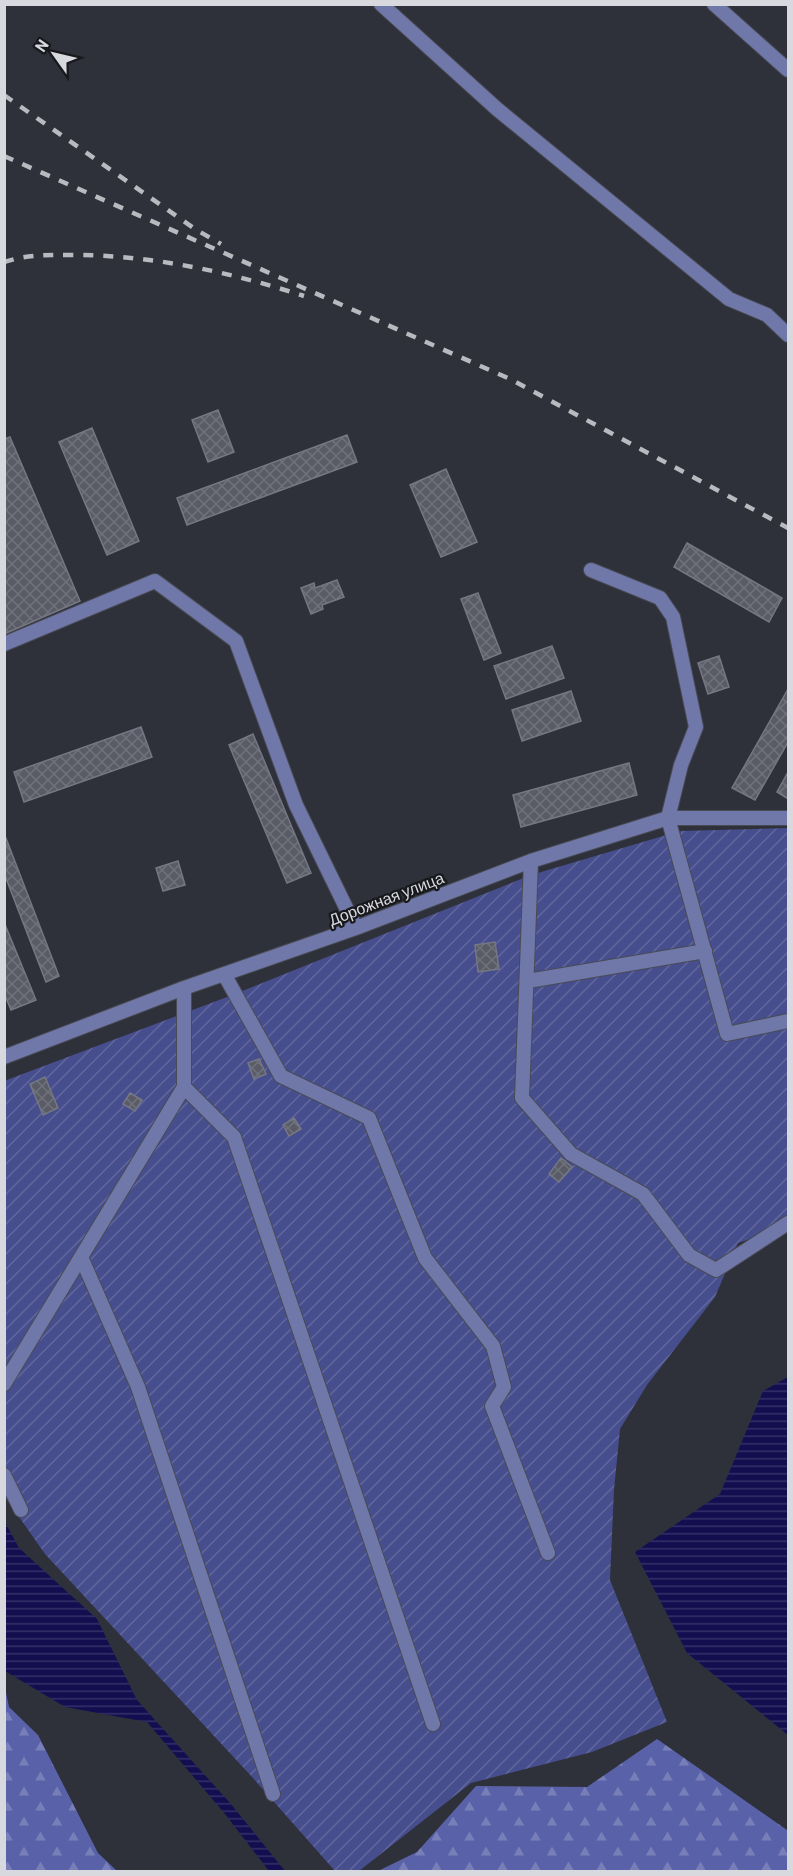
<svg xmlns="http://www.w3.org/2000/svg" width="793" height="1876" viewBox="0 0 793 1876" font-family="Barlow,sans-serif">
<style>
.forest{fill:url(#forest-firs)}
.garden{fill:url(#garden-furrows)}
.water{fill:url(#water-rules)}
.building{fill:url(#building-cross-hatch);stroke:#757783;stroke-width:1.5}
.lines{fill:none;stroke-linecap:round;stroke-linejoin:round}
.minor-casing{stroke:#494b54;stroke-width:16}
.minor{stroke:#7078aa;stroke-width:14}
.rail{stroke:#b8bac0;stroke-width:4.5;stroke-dasharray:10 10;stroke-linecap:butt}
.labels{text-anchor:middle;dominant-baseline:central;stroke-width:4.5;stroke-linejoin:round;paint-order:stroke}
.street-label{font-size:16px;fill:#d8d9df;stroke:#18191d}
</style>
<defs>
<pattern id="forest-firs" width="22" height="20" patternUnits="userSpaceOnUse" patternTransform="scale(1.5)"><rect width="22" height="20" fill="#5962a9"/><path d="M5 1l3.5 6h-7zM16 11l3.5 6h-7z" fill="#787fb8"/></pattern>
<pattern id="garden-furrows" width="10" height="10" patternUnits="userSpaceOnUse" patternTransform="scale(1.5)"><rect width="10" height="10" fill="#474e8d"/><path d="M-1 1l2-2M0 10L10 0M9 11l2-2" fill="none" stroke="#61679d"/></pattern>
<pattern id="water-rules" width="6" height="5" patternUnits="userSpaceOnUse" patternTransform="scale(1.5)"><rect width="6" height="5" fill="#130e4f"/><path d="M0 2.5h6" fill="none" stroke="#353068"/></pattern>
<pattern id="building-cross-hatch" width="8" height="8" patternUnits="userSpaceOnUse" patternTransform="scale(1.5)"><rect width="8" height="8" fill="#595b66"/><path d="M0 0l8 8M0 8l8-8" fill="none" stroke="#70727b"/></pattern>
</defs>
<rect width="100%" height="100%" fill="#2e303a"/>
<path class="forest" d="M5 1688 9 1707 38 1735 98 1853 117 1871H5Z
M657 1739 787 1830 788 1831V1871H378L417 1852 476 1786 587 1787Z"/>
<path class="garden" d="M788 828V1226L738 1243 715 1297 647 1385 620 1429 614 1490 610 1580 667 1722 592 1752 471 1783 359 1871H335L253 1778 45 1554 5 1497 4 1081 235 994 531 875 680 831Z"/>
<path class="water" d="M788 1377V1735L687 1653 635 1552 720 1494 763 1391Z
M5 1522 19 1548 97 1619 137 1700 231 1804 285 1871H269L225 1814 147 1722 65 1707 5 1671Z"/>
<path class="building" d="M218 410 234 452 208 462 192 420Z
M92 428 139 541 107 555 59 442Z
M347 435 357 462 187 525 177 498Z
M10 437 80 601 4 634V439Z
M446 469 477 542 441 557 410 485Z
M687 543 782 598 769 622 674 567Z
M337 580 344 597 322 605 323 609 311 614 301 588 314 583 315 588Z
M478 593 501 653 484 660 461 599Z
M552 646 564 678 506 699 494 666Z
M719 656 729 687 708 694 698 663Z
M788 689V742L755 800 732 788Z
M571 691 581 721 522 741 512 710Z
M141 727 152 757 24 802 14 772Z
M253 734 311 873 287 883 229 745Z
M629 763 637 795 521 827 513 795Z
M788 772V799L777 792Z
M4 833 59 976 46 982 4 873Z
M178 861 185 885 163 891 156 868Z
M4 922 36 1000 11 1010 4 993Z
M495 942 499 969 478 972 475 945Z
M259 1059 266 1074 254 1079 248 1063Z
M45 1077 58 1108 43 1115 30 1084Z
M130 1093 142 1100 135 1111 123 1104Z
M294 1118 301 1129 289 1136 283 1125Z
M561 1158 572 1167 559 1182 549 1174Z"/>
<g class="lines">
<defs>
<path id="minor" d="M381 4 497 109 729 299 767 315 788 335
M714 4 788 70
M591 570 660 598 673 617 696 727 681 765 668 818 727 1034 788 1021
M4 644 155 581 236 641 296 805 356 928
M531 861 522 1098 571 1154 643 1194 689 1255 716 1270 788 1223
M224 974 281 1076 369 1118 425 1258 493 1346 504 1387 492 1406 548 1553
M528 981 705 951
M184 988V1087L234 1137 433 1724
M4 1057 184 988 356 928 531 861 668 818H788
M81 1257 138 1387 273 1794
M4 1384 184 1087
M4 1475 21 1510"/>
</defs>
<use href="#minor" class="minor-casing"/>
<use href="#minor" class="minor"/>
<path class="rail" d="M4 95 195 229 221 244
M4 156 510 379 788 528
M4 262C30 254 47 255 73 255 152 255 230 272 304 296"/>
</g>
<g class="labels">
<g class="street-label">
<text transform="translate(386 898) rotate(-21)">Дорожная улица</text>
</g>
</g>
<rect width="793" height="1876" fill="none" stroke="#d8d9df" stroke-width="12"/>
<g transform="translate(54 54) rotate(304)" stroke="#18191d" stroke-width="4.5" paint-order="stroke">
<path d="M0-4.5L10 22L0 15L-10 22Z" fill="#d8d9df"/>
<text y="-9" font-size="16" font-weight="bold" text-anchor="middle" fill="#d8d9df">N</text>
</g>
</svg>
